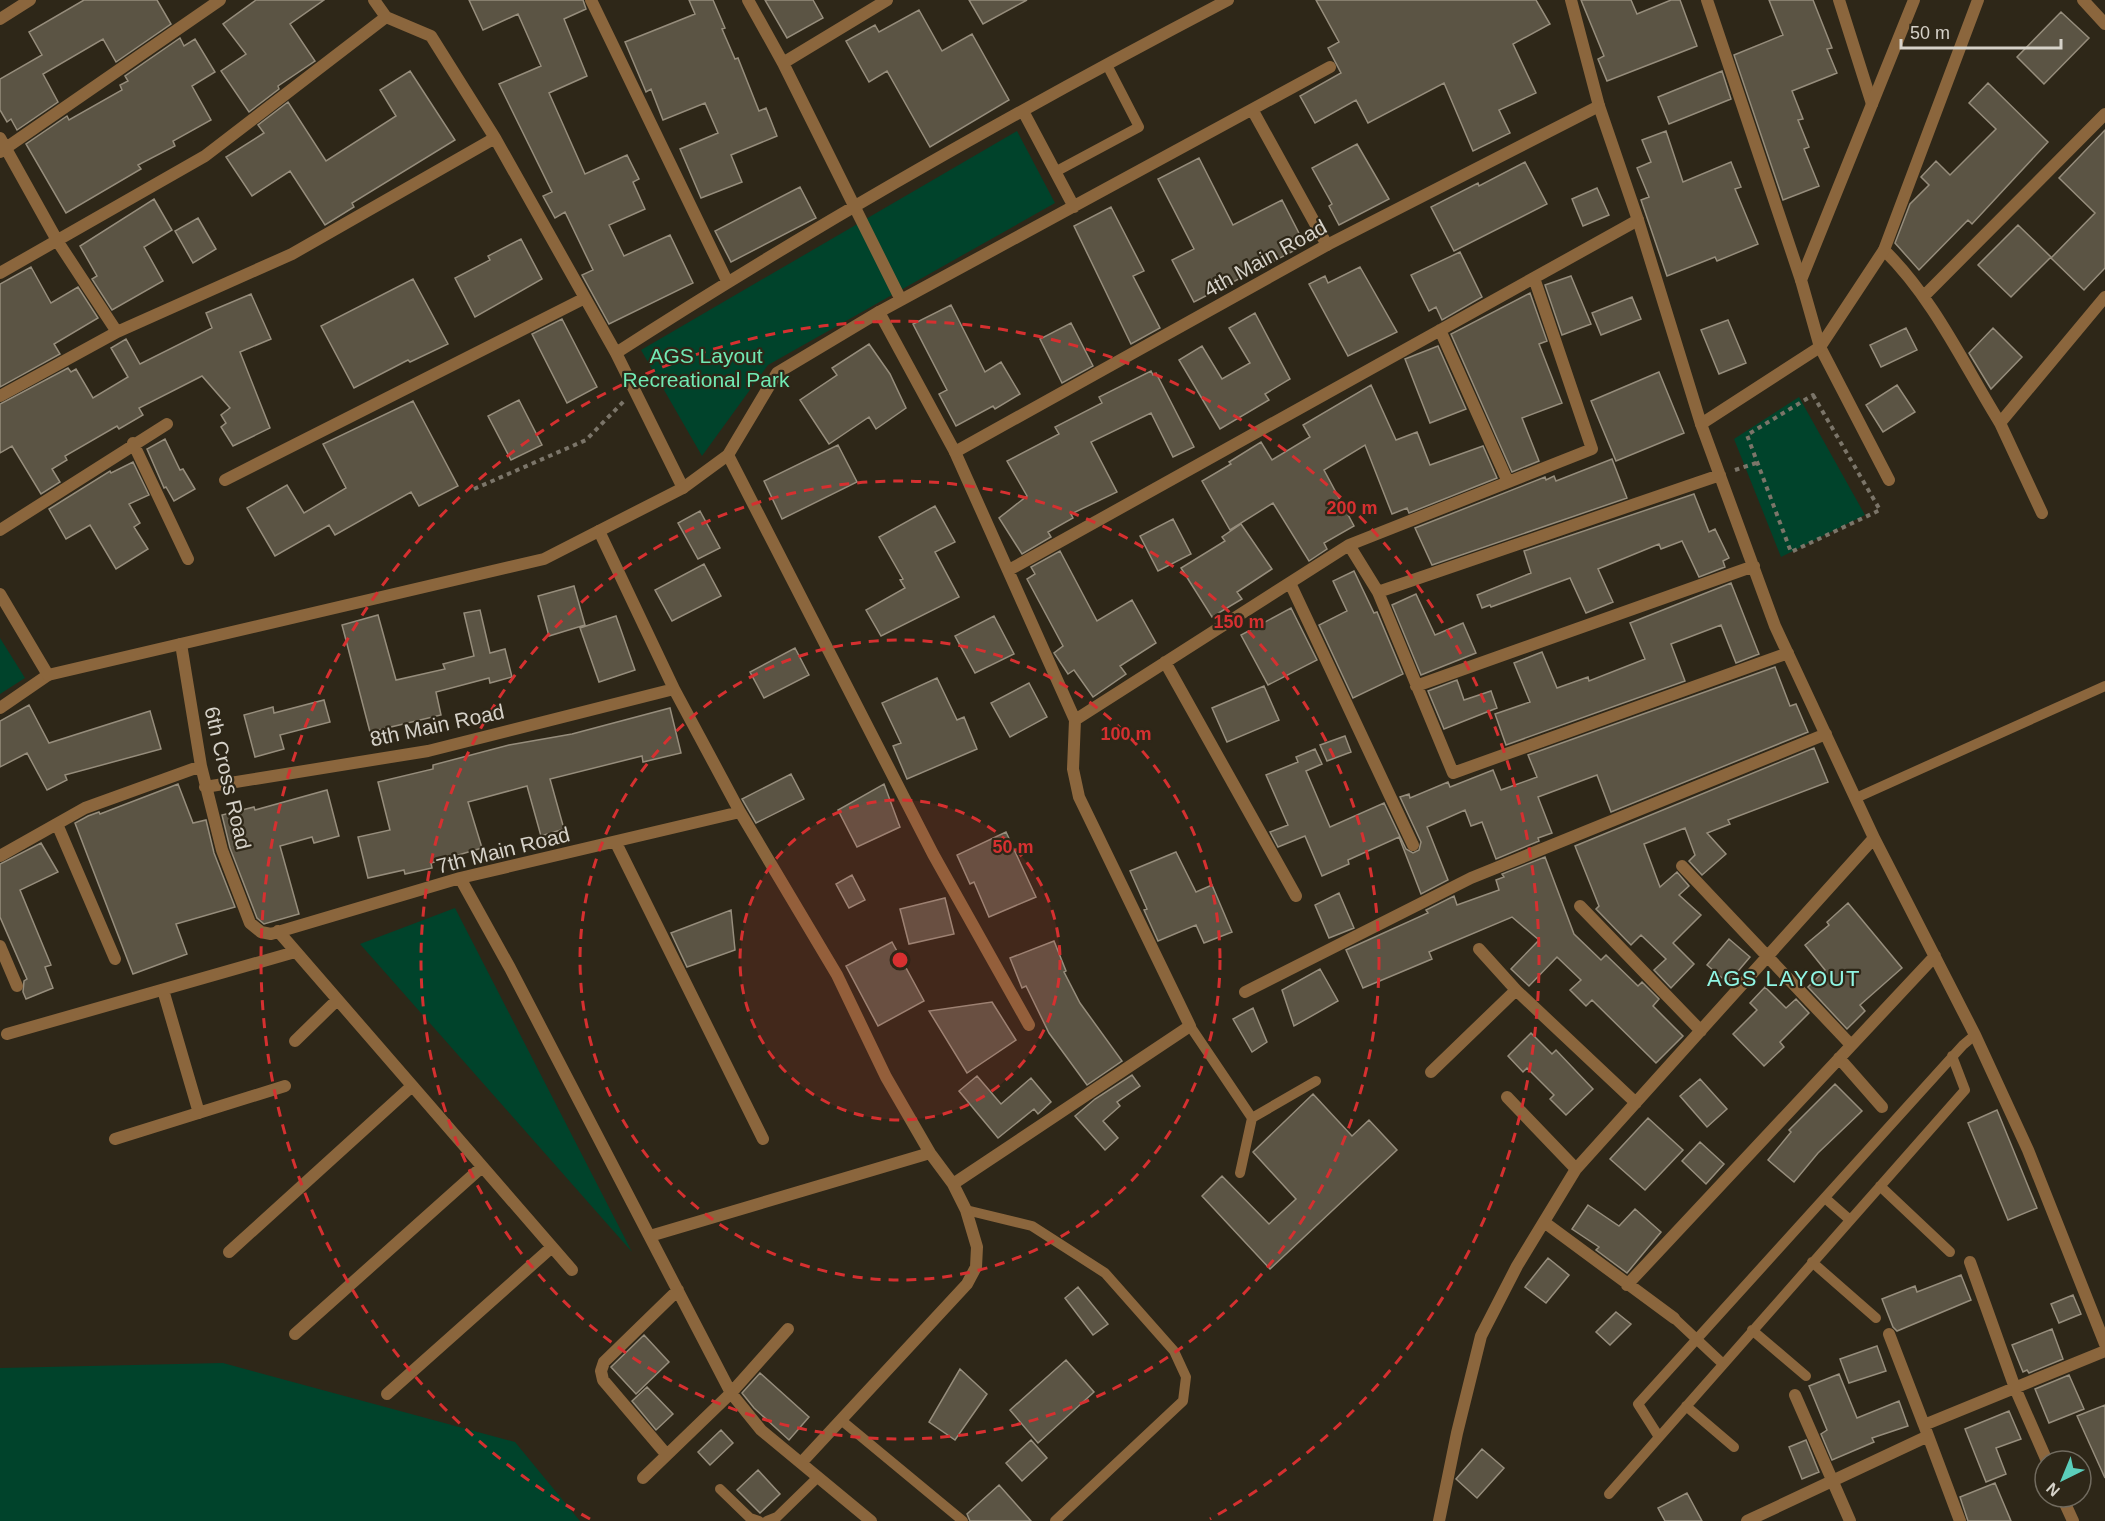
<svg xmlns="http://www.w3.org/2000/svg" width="2105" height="1521" viewBox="0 0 2105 1521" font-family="Arial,sans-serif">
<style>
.green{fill:#00432b}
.building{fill:#5b5444;stroke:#968d7c;stroke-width:1.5}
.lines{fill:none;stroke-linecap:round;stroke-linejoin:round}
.path{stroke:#7b7569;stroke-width:4;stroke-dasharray:4.5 4.5;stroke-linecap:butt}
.service{stroke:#8b663d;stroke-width:10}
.minor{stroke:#8b663d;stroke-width:12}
.tertiary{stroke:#8b663d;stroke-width:12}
.ring{fill:none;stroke:#d63030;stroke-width:3;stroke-dasharray:10 8}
.labels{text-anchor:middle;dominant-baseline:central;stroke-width:4.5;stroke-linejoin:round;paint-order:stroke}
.street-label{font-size:21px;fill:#d6d2c9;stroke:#2e2718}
.park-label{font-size:21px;fill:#70e9b3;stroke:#2e2718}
.neighbourhood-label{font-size:22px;letter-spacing:1.5px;fill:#90f6e4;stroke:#2e2718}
.centre{fill:#d63030;stroke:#2e2718;stroke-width:3}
.ring-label{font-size:18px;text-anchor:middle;font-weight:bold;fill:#d63030;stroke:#2e2718;stroke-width:4.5;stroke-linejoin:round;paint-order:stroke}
</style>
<rect width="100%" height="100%" fill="#2e2718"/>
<path class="green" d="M1017 131 1055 203 768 365 702 456 641 350Z
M1799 397 1865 515 1781 557 1734 439Z
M0 638 25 678 0 694Z
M455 908 632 1252 360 944Z
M223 1363 515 1442 580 1521H0V1368Z"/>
<path class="building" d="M84 0H157L171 24 116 62 103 39 43 74 58 102 17 130 11 119 7 122 0 110V79L42 55 29 32Z
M256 0H324L290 24 315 61 278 86 279 89 249 112 221 71 246 54 223 24Z
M469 0H583L586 9 564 19 587 76 549 93 585 174 627 155 639 179 633 182 645 209 609 225 624 256 670 235 693 283 609 324 582 275 593 270 565 212 555 218 543 196 552 192 499 84 541 66 518 14 483 30Z
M689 0H713L725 28 722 29 735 59 738 58 759 111 766 108 777 136 731 155 742 182 701 198 680 149 718 133 705 103 663 120 651 89 646 92 625 42 695 14Z
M765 0H813L823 18 787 38Z
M969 0H1027L983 24Z
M1316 0H1536L1550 24 1513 44 1536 93 1499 110 1510 133 1473 151 1444 83 1368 123 1356 100 1315 123 1300 96 1341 73 1328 48 1339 42Z
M1581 0H1631L1637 14 1671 0H1680L1697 46 1607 81 1598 59 1604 56Z
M1769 0H1813L1832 48 1827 49 1837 73 1792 91 1803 119 1798 120 1809 147 1804 149 1819 186 1783 200 1734 55 1783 35Z
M919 10 942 51 972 34 1009 100 930 147 887 71 869 82 846 41 875 25 879 32Z
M2061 12 2089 38 2044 84 2017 57Z
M180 38 184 46 195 39 215 72 192 86 211 120 173 141 175 146 138 165 141 169 66 213 26 144 67 116 69 120 122 90 120 85 128 81 125 76Z
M410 71 455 140 352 203 354 207 325 225 290 171 252 196 226 157 264 133 258 125 288 102 326 161 396 116 380 90Z
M1722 71 1731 99 1669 124 1658 97Z
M1988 83 2048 142 1972 224 1968 220 1919 270 1895 243 1910 204 1929 185 1921 177 1936 161 1950 175 1996 129 1969 103Z
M2105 130V268L2084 290 2051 258 2095 213 2059 178Z
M1666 131 1683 182 1731 162 1741 187 1735 189 1758 244 1717 261 1715 257 1667 276 1641 200 1649 197 1637 168 1651 162 1642 140Z
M1357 144 1389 199 1339 225 1329 206 1332 204 1312 168Z
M1199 158 1233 225 1282 200 1305 245 1194 302 1172 260 1194 249 1158 179Z
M1525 162 1547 204 1454 251 1431 207 1478 183 1479 186Z
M800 187 816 218 731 262 715 231Z
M1597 188 1609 215 1583 226 1572 199Z
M154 199 172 230 144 247 163 281 112 310 92 279 97 276 80 246Z
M1111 207 1144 271 1133 276 1160 328 1131 344 1074 226Z
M198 218 216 249 193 263 175 231Z
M2018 225 2051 257 2011 297 1978 265Z
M521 239 542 279 475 317 455 278 490 260 488 256Z
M1460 252 1482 297 1442 320 1436 307 1429 311 1411 275Z
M31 267 51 303 78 287 98 318 54 344 60 354 0 387V284Z
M1360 267 1397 332 1348 356 1309 284 1325 276 1328 283Z
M1571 276 1591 324 1562 335 1545 285Z
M413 279 448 344 410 362 408 360 354 388 321 326Z
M1530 293 1547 341 1539 344 1562 403 1522 418 1539 461 1512 472 1451 334Z
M251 294 271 339 240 352 270 428 233 446 221 427 226 423 221 415 230 408 202 376 139 408 143 415 119 429 117 426 65 456 67 460 52 469 60 482 41 494 12 446 0 453V404L68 368 71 372 76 369 93 398 128 377 111 348 126 339 140 364 212 328 206 313Z
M1632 297 1641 319 1601 335 1592 313Z
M951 305 985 372 1001 362 1020 394 995 409 993 406 956 426 939 394 947 390 913 324Z
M1255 313 1290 379 1265 394 1269 400 1220 429 1179 360 1202 346 1222 379 1250 363 1229 328Z
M562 319 597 387 567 403 532 334Z
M1728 320 1746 363 1719 374 1701 330Z
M1071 323 1093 366 1062 383 1040 339Z
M1906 328 1917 350 1881 367 1870 345Z
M1993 328 2022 357 1991 389 1969 353Z
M869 344 890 374 906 408 876 429 869 417 829 444 800 400 837 375 832 368Z
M1438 346 1466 409 1430 423 1405 359Z
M1151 371 1153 375 1156 373 1194 447 1173 457 1151 413 1091 442 1117 492 1071 514 1073 518 1048 532 1051 537 1022 554 999 518 1027 496 1007 461 1059 434 1055 427 1102 403 1099 397Z
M1659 372 1684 433 1616 461 1591 401Z
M1371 385 1396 440 1417 432 1430 465 1483 446 1497 478 1409 513 1407 508 1392 514 1365 445 1324 470 1354 526 1324 543 1327 549 1309 561 1273 503 1230 530 1202 481 1231 464 1229 462 1261 442 1272 460 1310 437 1303 425Z
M1897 385 1915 412 1883 432 1866 405Z
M519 400 542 445 511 460 488 416Z
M413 401 458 486 419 506 411 492 335 535 329 525 275 556 247 508 287 485 304 513 346 488 323 444Z
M165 439 180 470 183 469 195 489 174 501 166 487 164 488 147 449Z
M838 445 857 482 782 519 764 481Z
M1612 459 1627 498 1432 565 1415 528 1545 477 1546 480 1554 476 1556 481Z
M133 462 149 495 129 504 140 523 134 527 148 549 116 569 90 525 66 539 49 509 110 471 111 473Z
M1694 494 1709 532 1715 529 1729 558 1723 561 1725 567 1699 577 1682 541 1661 549 1659 544 1598 569 1613 602 1586 613 1570 578 1491 607 1490 605 1482 608 1477 595 1531 573 1524 551Z
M935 506 955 542 935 552 959 597 881 636 866 610 905 588 900 580 903 579 879 537Z
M700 511 720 548 698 559 678 523Z
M1173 519 1191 554 1158 571 1140 536Z
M1241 524 1272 569 1237 592 1242 599 1212 617 1181 568 1225 541 1222 537Z
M1060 551 1097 621 1132 600 1156 643 1120 666 1126 674 1093 697 1074 670 1068 674 1054 653 1063 646 1027 579 1035 574 1031 567Z
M704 564 721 596 672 621 655 590Z
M1354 571 1374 613 1377 612 1403 674 1353 698 1319 625 1347 611 1333 581Z
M1731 583 1759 654 1736 663 1721 625 1671 644 1685 681 1506 745 1495 714 1530 702 1514 663 1542 652 1557 688 1588 677 1589 681 1645 659 1630 623Z
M574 586 585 625 549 636 538 596Z
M1416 594 1435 635 1463 623 1476 653 1421 675 1392 605Z
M1291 608 1317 660 1268 685 1241 635Z
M480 610 490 653 505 649 512 677 490 683 489 678 436 692 441 715 370 732 342 625 378 615 396 680 445 669 443 664 474 656 464 613Z
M616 616 635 670 599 682 580 628Z
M994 616 1014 654 975 673 955 636Z
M795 648 809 675 764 698 750 672Z
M1775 667 1790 706 1796 704 1808 732 1611 812 1597 775 1538 797 1552 833 1538 838 1539 841 1496 859 1482 822 1471 826 1465 810 1427 827 1448 880 1421 894 1399 837 1348 860 1349 864 1322 876 1305 836 1278 847 1270 832 1288 825 1266 775 1298 762 1296 757 1315 749 1322 764 1306 771 1330 827 1384 803 1406 849 1413 853 1419 850 1421 842 1400 797 1409 794 1410 798 1448 782 1450 787 1493 770 1501 790 1537 777 1528 755Z
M937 678 957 720 964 717 977 749 907 779 893 746 901 743 882 703Z
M1457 680 1464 700 1491 691 1497 708 1444 729 1428 691Z
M1029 683 1047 717 1010 737 991 703Z
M1264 686 1279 720 1227 742 1212 708Z
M324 700 330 722 280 735 284 749 255 757 244 715 273 707 274 713Z
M29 705 49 743 150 711 161 749 65 775 67 780 47 790 27 753 0 767V721Z
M670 708 681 753 643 762 642 756 550 779 564 829 541 836 527 786 468 802 482 848 431 863 432 868 405 874 404 870 368 878 358 837 390 830 378 782 433 769V765L509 745 572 734Z
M1345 736 1351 752 1327 761 1320 745Z
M1814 748 1828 782 1728 820 1730 824 1707 833 1726 854 1702 875 1689 861 1695 855 1685 828 1644 844 1660 887 1677 872 1689 886 1679 895 1701 915 1673 943 1694 964 1671 988 1654 970 1666 959 1641 935 1631 945 1596 909 1599 906 1575 846Z
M791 774 804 799 756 823 742 799Z
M178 784 193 823 206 820 214 853 235 907 176 924 187 954 133 974 75 823 88 816 99 812 100 814Z
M884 784 900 827 857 847 838 810Z
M327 790 339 836 314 843 312 837 280 846 299 914 264 924 257 918 230 848 222 815 254 807 255 810Z
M1006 832 1036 897 989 917 974 882 970 884 957 855Z
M41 843 58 872 20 890 51 965 45 967 53 988 26 999 23 992 24 981 27 979 0 917V864Z
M1176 852 1196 892 1212 885 1232 932 1204 943 1196 925 1158 941 1144 910 1147 909 1130 871Z
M1545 857 1574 934 1601 960 1606 955 1638 986 1642 982 1659 999 1653 1006 1683 1036 1656 1063 1592 1000 1586 1006 1570 990 1581 980 1557 957 1529 986 1511 969 1539 940 1512 917 1429 952 1432 959 1363 988 1346 950 1428 913 1426 910 1454 896 1457 905 1499 890 1496 880 1504 877 1502 874Z
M852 875 865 900 849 908 836 884Z
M1339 893 1354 928 1329 938 1315 905Z
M945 898 954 934 909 944 900 909Z
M1848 903 1902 968 1860 1005 1865 1011 1847 1029 1808 987 1825 970 1805 945 1829 925 1827 922Z
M731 910 735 950 687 967 671 933Z
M1729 939 1750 957 1728 983 1707 965Z
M1054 941 1066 971 1064 972 1080 1003 1122 1061 1087 1085 1049 1033 1026 986 1022 988 1010 958Z
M892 942 924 1001 878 1026 846 966Z
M1320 969 1338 1001 1294 1026 1282 990Z
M1765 987 1786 1008 1796 999 1809 1013 1780 1042 1784 1047 1764 1066 1733 1034 1757 1010 1750 1003Z
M992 1002 1016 1040 967 1073 929 1011Z
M1253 1008 1267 1042 1252 1052 1233 1019Z
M1531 1033 1552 1054 1556 1050 1593 1089 1566 1115 1550 1099 1554 1095 1527 1068 1523 1072 1508 1056Z
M1132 1075 1140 1086 1117 1102 1120 1106 1103 1121 1118 1138 1105 1150 1075 1116 1095 1099Z
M977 1076 1001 1104 1031 1078 1051 1102 1038 1114 1034 1109 998 1138 959 1091Z
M1700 1079 1727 1109 1707 1127 1680 1096Z
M1835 1084 1862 1111 1818 1153 1794 1182 1768 1160 1791 1132 1789 1130Z
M1313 1094 1352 1136 1369 1120 1397 1150 1270 1269 1202 1196 1222 1176 1269 1224 1296 1199 1253 1152Z
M1997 1110 2037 1208 2008 1220 1968 1123Z
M1648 1118 1683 1150 1645 1190 1610 1159Z
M1700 1142 1724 1164 1706 1184 1682 1161Z
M1588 1205 1619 1226 1635 1209 1661 1232 1627 1273 1596 1250 1599 1247 1572 1229Z
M1548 1258 1569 1275 1546 1303 1525 1287Z
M1961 1275 1971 1300 1897 1331 1893 1327 1882 1299 1915 1286 1917 1292Z
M1078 1287 1108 1324 1093 1335 1065 1298Z
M2073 1295 2081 1314 2059 1323 2051 1304Z
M1616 1312 1631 1324 1610 1345 1596 1332Z
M2052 1329 2063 1359 2029 1373 2027 1370 2023 1372 2012 1345Z
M644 1335 669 1362 636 1394 611 1367Z
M1877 1346 1886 1371 1849 1383 1840 1359Z
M1066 1360 1094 1392 1038 1443 1010 1410Z
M960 1369 987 1394 955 1440 929 1422Z
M760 1373 809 1417 789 1440 754 1408 742 1393Z
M1839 1374 1857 1418 1899 1401 1908 1426 1872 1438 1874 1442 1832 1460 1821 1434 1827 1430 1809 1386Z
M2069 1375 2084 1409 2049 1423 2035 1389Z
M647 1387 673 1414 656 1430 632 1401Z
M2105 1405V1478L2077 1416Z
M2009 1411 2021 1439 1996 1448 2006 1474 1986 1482 1965 1429Z
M721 1430 733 1443 710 1465 698 1452Z
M1031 1440 1047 1458 1022 1481 1006 1463Z
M1806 1440 1819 1472 1802 1479 1789 1447Z
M1482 1449 1504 1468 1477 1498 1456 1479Z
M758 1470 780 1494 760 1513 737 1490Z
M1995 1483 2011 1521H1968L1960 1497Z
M999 1485 1031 1521H970L967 1514Z
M1687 1493 1702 1521H1665L1658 1508Z"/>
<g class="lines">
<path class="path" d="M1813 395 1880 510 1791 552 1747 435Z
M1735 470 1756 463
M474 489 586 440 624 401"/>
<path class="service" d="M1055 172 1139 127 1107 65
M1856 798 2105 686
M1190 1026 1252 1118 1240 1173
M1252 1118 1316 1081
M1880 1186 1950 1252
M1825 1198 1850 1220
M966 1210 1032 1226 1105 1273 1174 1351 1186 1377 1183 1401 1055 1521
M1812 1262 1876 1318
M1674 1318 1723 1364
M1752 1330 1806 1376
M1686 1406 1734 1447
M841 1420 963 1521
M1659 1437 1638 1404 1963 1045 1975 1035
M720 1489 750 1518 759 1521
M1609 1494 1965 1090 1952 1056
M767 1521 777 1517 818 1477"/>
<path class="minor" d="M374 0 386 17 431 36 495 138 616 353 683 488
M591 0 727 281
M748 0 783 63 901 300
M1571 0 1599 106
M1707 0 1801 280
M1839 0 1872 104
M2083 0 2105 24
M0 19 30 0
M783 63 887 0
M1023 111 1074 207
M1253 111 1327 245
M0 138 58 242 117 332
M0 152 220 0
M1884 250C1934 299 1964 365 2000 423L2105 297
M0 273 205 156 386 17
M1924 296 2105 114
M879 312 1330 67
M1440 330 1508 482
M1820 347 1889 480
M616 353C814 225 1020 109 1228 0
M0 396 117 332 292 254 495 138
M2000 423 2042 513
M1701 424 1775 626 1874 838 1975 1035 2028 1150 2105 1344
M133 443 188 559
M728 455 933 854 1029 1025
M225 480 585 298
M0 530 167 424
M599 531 674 689 740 812 837 975 886 1077 930 1153 953 1184 966 1210 977 1247 976 1267 967 1284 801 1463
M1349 545 1378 592 1453 773 1788 653
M1009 570 1638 220
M1290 583 1413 845
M1378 592 1720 475
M181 644 201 766 222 850 250 923 261 932 271 934 460 878 740 812
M1165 662 1296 896
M1416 686 1754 566
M0 708 48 675
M1075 720 1349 545 1592 449 1534 278
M205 787 428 751 674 689
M57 824 115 959
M616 843 763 1139
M0 856 85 808 201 766
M1682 866 1851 1045
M460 878 510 968 731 1393 761 1430 871 1521
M1580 906 1701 1031
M278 931 572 1270
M0 946 17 986
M1479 949 1516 990 1636 1103
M163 990 199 1113
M1245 992 1471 878 1826 734
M7 1034 295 952
M295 1041 337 1000
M1839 1058 1882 1107
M1431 1072 1516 990
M1507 1097 1576 1169
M115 1139 285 1086
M953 1184 1190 1026 1079 797 1073 769 1075 720 955 452
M1544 1222 1674 1318
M650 1236 930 1153
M229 1252 412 1086
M1970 1262 2015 1388 2047 1461
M1627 1285 1935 956
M295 1334 482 1167
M1889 1334 1924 1425
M387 1394 552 1247
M1795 1395 1850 1521
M666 1454 603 1380 601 1371 604 1362 678 1290
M643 1478 731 1393 788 1329
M2062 1497 2073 1521
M1439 1521 1457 1433 1481 1336 1517 1266 1576 1169 1874 838
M1747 1521 1926 1437
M1960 1521 1924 1425 2105 1351"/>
<path class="tertiary" d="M1820 347 1801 280 1914 0
M0 594 48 675 544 559 683 488 728 455 777 373 879 312 955 452 1327 245 1599 106 1638 220 1701 424 1820 347 1884 250 1978 0"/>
</g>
<circle cx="900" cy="960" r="160" fill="#d63030" fill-opacity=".12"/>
<g class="ring">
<circle cx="900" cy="960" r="160"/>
<circle cx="900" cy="960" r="320"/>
<circle cx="900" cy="960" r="479"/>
<path d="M590 1519A639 639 0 1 1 1210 1519"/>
</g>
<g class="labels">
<g class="street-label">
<text transform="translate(1265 258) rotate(-29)">4th Main Road</text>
<text transform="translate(437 725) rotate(-12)">8th Main Road</text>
<text transform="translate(228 778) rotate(77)">6th Cross Road</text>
<text transform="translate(503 850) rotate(-14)">7th Main Road</text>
</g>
<g class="park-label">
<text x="706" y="355">AGS Layout<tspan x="706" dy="24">Recreational Park</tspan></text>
</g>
<g class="neighbourhood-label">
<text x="1784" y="978">AGS LAYOUT</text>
</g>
</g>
<circle cx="900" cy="960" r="9" class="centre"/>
<g class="ring-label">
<text x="1352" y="514">200 m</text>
<text x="1239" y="628">150 m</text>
<text x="1126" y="740">100 m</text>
<text x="1013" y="853">50 m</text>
</g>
<g transform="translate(2063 1479) rotate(223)"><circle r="28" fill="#2e2718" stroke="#716b5f" stroke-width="1.5"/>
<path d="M0-4.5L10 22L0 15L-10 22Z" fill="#5bcebb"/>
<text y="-9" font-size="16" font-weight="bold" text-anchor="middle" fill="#d6d2c9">N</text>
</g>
<path d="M1901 39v9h160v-9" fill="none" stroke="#d6d2c9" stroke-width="3"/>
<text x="1910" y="39" font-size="18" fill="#d6d2c9" stroke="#2e2718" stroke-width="4.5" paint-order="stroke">50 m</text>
</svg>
